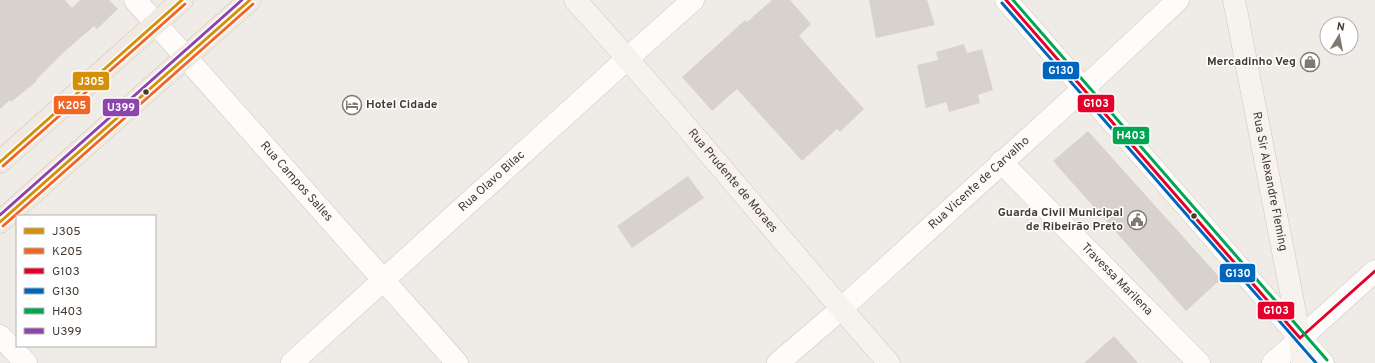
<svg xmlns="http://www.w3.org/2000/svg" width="1375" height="363" viewBox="0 0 1375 363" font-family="Overpass,sans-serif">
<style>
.building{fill:#d7d2cd}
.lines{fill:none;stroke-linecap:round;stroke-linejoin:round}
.minor-casing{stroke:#cbc7c2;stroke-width:23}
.secondary-casing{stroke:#d1c8bd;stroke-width:23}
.primary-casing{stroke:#d4c4b1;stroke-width:23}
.minor{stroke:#fdfcfb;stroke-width:22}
.secondary{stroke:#f6f2ed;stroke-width:22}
.primary{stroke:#f0eae2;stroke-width:22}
.bus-1-casing{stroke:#fff;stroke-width:6}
.bus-2-casing{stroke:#fff;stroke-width:6}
.bus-3-casing{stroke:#fff;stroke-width:6}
.bus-4-casing{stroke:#fff;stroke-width:6}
.bus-5-casing{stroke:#fff;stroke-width:6}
.bus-6-casing{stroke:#fff;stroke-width:6}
.bus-1{stroke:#d3910a;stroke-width:3}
.bus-2{stroke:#f26522;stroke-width:3}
.bus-3{stroke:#e4002b;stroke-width:3}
.bus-4{stroke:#0065bd;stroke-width:3}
.bus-5{stroke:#00a651;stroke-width:3}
.bus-6{stroke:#8e44ad;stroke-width:3}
.bus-dot{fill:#453b32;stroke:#fff;stroke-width:1.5}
.labels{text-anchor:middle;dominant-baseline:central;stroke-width:3;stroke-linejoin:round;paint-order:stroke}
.poi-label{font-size:12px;font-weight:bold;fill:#453b32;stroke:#fff;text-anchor:end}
.street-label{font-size:12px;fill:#453b32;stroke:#fff}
.line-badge{stroke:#fff;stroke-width:1.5}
.badge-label{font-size:11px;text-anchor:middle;font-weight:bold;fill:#fff}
</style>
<rect width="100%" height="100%" fill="#efebe6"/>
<path class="building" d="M0 0H65L72 8 80 0H109L118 9 97 29 94 26 63 53 36 80 37 81 11 102 10 100 0 109Z
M772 0H790L811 24 799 36 864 109 840 132 837 129 802 161 737 89 712 111 682 77 745 20 747 22Z
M869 0H927L935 25 876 38Z
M964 44 967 53 982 49 993 90 978 95 980 103 949 112 946 102 926 108 917 65 938 60 936 52Z
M1088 131 1221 279 1186 311 1053 161Z
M688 176 704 198 632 248 617 226Z
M1114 336 1138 363H1084Z"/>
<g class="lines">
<defs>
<g id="minor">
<path id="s1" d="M135 0 457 363"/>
<path d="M1006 0 1194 215 1300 338 1323 363"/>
<path id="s2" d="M1001 162 1199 363"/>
<path d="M0 336 26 363"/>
<path id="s3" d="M292 363 628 58 693 0"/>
<path id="s4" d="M778 363 841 309 1083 89 1178 0"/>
<path d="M1273 363 1375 271"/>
</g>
<g id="secondary">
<path id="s5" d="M575 0C683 118 782 243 889 363"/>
<path id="s6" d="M1234 0 1300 338 1302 363"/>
</g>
<path id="primary" d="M0 162 182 0
M0 222 250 0"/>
</defs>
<use href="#minor" class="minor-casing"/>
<use href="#secondary" class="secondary-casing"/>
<use href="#primary" class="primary-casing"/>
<use href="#minor" class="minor"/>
<use href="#secondary" class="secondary"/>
<use href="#primary" class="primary"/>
<defs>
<path id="bus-1" d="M0 162 182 0
M0 222 250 0"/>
<path id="bus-2" d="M3 166 185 4
M3 226 253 4"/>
<path id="bus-3" d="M1006 0 1300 338 1375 271"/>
<path id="bus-4" d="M1002 3 1316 363"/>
<path id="bus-5" d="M1013 0 1327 360"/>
<path id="bus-6" d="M0 215 242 0"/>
</defs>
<use href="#bus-1" class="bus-1-casing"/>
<use href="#bus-2" class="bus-2-casing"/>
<use href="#bus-3" class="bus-3-casing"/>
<use href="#bus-4" class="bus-4-casing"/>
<use href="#bus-5" class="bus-5-casing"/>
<use href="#bus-6" class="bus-6-casing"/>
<use href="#bus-1" class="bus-1"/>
<use href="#bus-2" class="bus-2"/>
<use href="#bus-3" class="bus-3"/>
<use href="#bus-4" class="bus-4"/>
<use href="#bus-5" class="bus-5"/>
<use href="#bus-6" class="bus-6"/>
</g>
<defs>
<symbol id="shop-ring" viewBox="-11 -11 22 22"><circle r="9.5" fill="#fff" stroke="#807971" stroke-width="1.5"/><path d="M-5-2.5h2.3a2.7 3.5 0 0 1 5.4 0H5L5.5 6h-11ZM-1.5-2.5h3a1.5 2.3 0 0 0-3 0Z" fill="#807971"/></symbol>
<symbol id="hotel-ring" viewBox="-11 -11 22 22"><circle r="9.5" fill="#fff" stroke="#807971" stroke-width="1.5"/><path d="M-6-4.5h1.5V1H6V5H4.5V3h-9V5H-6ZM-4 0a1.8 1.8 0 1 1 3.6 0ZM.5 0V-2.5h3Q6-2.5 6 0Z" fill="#807971"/></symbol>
<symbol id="civic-ring" viewBox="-11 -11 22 22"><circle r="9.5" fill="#fff" stroke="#807971" stroke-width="1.5"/><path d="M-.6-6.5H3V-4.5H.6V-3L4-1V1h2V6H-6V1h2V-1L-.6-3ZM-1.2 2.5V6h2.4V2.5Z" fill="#807971"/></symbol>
</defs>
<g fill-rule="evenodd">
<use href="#shop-ring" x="1299" y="51" width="22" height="22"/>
<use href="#hotel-ring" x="341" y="94" width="22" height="22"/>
<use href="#civic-ring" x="1126" y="209" width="22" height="22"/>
</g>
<g class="bus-dot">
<circle cx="146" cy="92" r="3.5"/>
<circle cx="1194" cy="216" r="3.5"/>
</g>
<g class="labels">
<g class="poi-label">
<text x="1296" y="62">Mercadinho Veg</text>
<text x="366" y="105" text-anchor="start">Hotel Cidade</text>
<text x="1123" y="213">Guarda Civil Municipal<tspan x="1123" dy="14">de Ribeirão Preto</tspan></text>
</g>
<g class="street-label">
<text stroke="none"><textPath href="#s1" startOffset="243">Rua Campos Salles</textPath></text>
<text stroke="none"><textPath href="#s3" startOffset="270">Rua Olavo Bilac</textPath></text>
<text stroke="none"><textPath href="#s5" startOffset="240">Rua Prudente de Moraes</textPath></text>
<text stroke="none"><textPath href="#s6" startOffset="185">Rua Sir Alexandre Fleming</textPath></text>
<text stroke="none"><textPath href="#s4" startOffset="270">Rua Vicente de Carvalho</textPath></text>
<text stroke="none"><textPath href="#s2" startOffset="165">Travessa Marilena</textPath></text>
</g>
</g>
<g class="line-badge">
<rect x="1042" y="61" width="38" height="19" rx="4" fill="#0065bd"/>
<rect x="72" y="71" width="38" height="20" rx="4" fill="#d3910a"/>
<rect x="1077" y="94" width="38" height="19" rx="4" fill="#e4002b"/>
<rect x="53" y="95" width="38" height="20" rx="4" fill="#f26522"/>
<rect x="102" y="98" width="38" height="19" rx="4" fill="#8e44ad"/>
<rect x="1112" y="126" width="38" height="19" rx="4" fill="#00a651"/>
<rect x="1219" y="263" width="37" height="20" rx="4" fill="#0065bd"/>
<rect x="1257" y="301" width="38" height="19" rx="4" fill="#e4002b"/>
</g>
<g class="badge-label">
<text x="1061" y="74">G130</text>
<text x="91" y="85">J305</text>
<text x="1096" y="107">G103</text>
<text x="72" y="109">K205</text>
<text x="121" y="111">U399</text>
<text x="1131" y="139">H403</text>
<text x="1238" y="277">G130</text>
<text x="1276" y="314">G103</text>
</g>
<rect x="16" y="215" width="140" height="132" fill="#ffffff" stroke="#b5b1ad"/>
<rect x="24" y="228" width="20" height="6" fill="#d3910a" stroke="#b5b1ad"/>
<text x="52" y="235" font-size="12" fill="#453b32">J305</text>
<rect x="24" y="248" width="20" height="6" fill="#f26522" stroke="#b5b1ad"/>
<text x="52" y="255" font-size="12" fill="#453b32">K205</text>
<rect x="24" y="268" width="20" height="6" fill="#e4002b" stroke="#b5b1ad"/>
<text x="52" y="275" font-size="12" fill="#453b32">G103</text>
<rect x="24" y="288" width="20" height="6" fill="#0065bd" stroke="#b5b1ad"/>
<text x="52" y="295" font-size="12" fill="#453b32">G130</text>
<rect x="24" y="308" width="20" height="6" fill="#00a651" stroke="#b5b1ad"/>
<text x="52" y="315" font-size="12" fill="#453b32">H403</text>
<rect x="24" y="328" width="20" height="6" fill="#8e44ad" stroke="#b5b1ad"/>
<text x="52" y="335" font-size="12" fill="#453b32">U399</text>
<g transform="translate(1339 36) rotate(10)"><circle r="19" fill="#ffffff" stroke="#b5b1ad"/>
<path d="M0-3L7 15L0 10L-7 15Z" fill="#807971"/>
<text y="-6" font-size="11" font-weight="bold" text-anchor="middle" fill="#453b32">N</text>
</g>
</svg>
